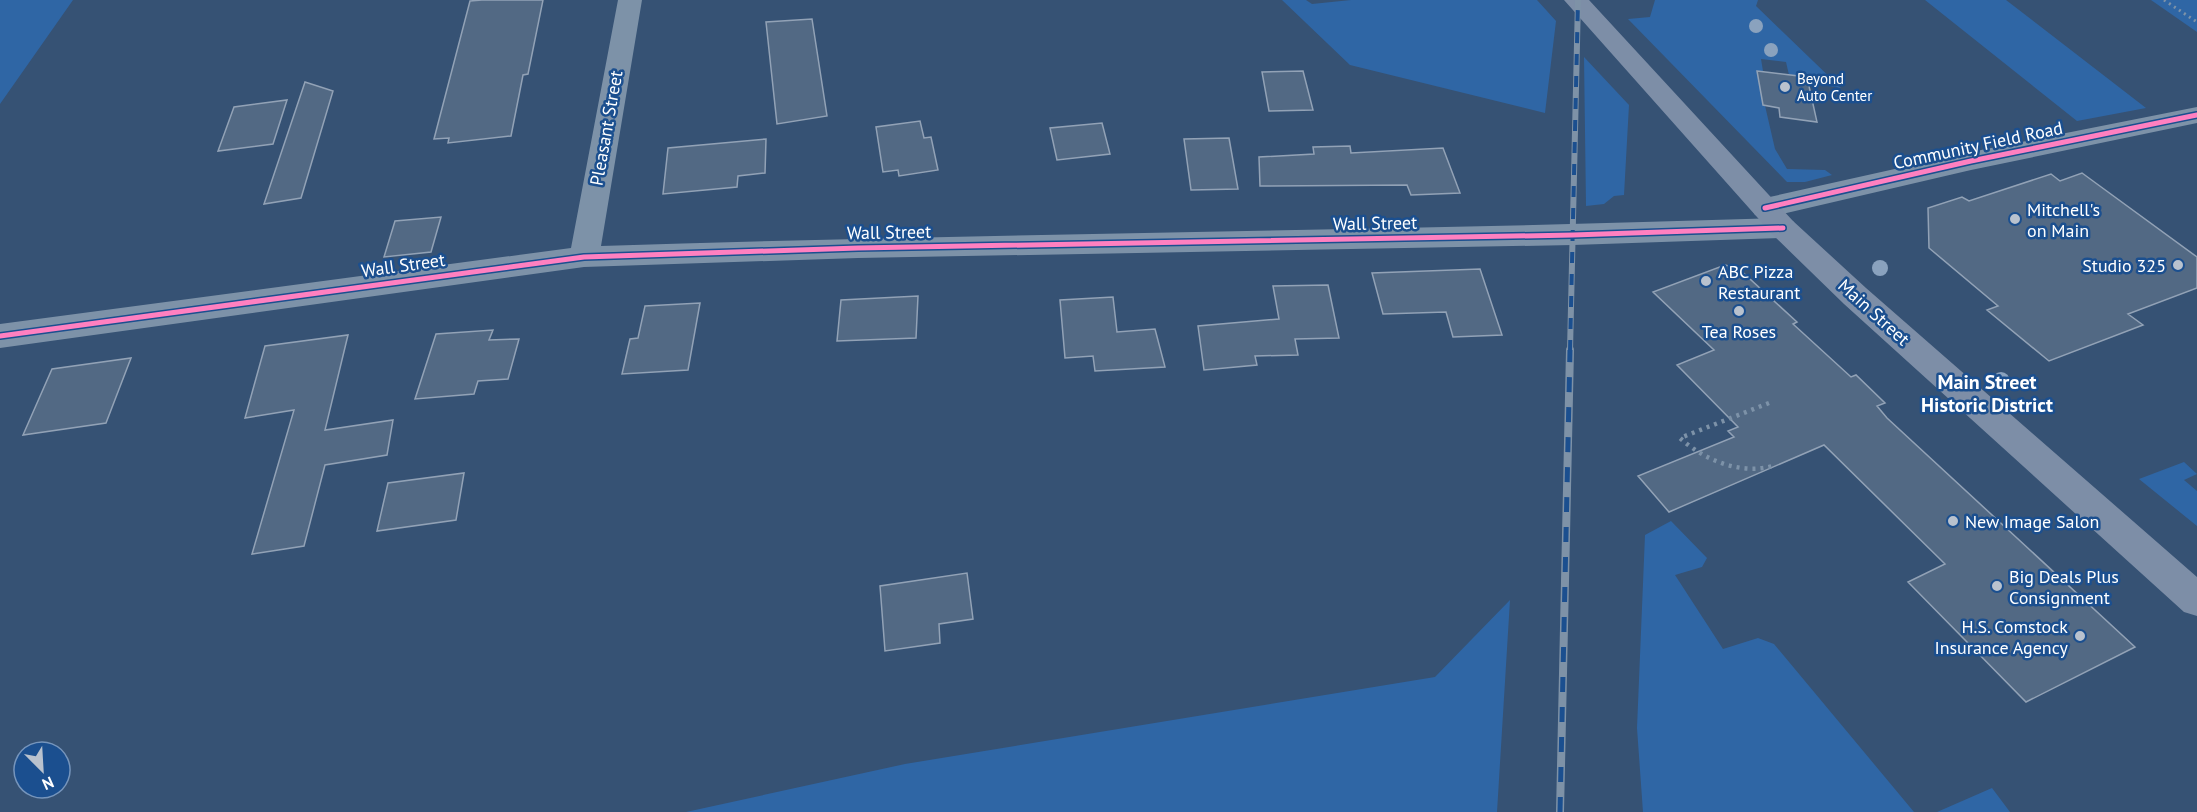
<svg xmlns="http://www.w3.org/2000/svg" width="2197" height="812" viewBox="0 0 2197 812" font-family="'PT Sans',sans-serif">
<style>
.green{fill:#2f66a5}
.building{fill:#526984;stroke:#92a2b6;stroke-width:1.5}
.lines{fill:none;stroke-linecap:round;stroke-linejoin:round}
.path-far1{stroke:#7d92a8;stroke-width:3;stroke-dasharray:2 4;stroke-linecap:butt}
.path{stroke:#7d92a8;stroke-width:4.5;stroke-dasharray:3 5;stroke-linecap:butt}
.street{fill:#7d92a8;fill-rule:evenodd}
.primary{fill:#7d8ea7;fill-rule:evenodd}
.rail-far1-casing{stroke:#7e92a7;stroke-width:6}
.rail-casing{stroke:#7e92a7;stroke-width:8}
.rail-far1{stroke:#1b4f8f;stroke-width:4;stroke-dasharray:11;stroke-linecap:butt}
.rail{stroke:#1b4f8f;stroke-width:5;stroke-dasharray:15;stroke-linecap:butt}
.cycleway-casing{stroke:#1b4f8f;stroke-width:8}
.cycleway{stroke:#ff80c0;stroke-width:5}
.tree{fill:#8aa2be}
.poi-dot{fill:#b9c2ce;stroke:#1b4f8f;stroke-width:2}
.labels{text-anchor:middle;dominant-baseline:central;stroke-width:5;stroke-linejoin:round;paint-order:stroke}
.far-poi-label{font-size:15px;fill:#fff;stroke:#1b4f8f;text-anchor:start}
.street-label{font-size:18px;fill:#fff;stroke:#1b4f8f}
.poi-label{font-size:18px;fill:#fff;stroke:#1b4f8f;text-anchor:start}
.neighbourhood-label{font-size:20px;font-weight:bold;fill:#fff;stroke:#1b4f8f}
</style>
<rect width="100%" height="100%" fill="#365274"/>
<path class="green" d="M0 0H73L0 104Z
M1282 0H1306L1312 4 1351 0H1537L1556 21 1545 113 1350 65Z
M1655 0H1758L1756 6 1841 88 1809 83 1807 77 1789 75 1786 62 1761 59 1763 71H1757L1775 149 1787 169 1825 170 1832 175 1805 182H1787L1628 19 1650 17Z
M1925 0H2006L2146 108 2077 121Z
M2151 0H2197V32Z
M1584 57 1629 105 1624 195 1614 196 1604 204 1586 206Z
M2184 462 2197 474 2184 480 2197 491V526L2139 479Z
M1671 521 1707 558 1702 567 1675 575 1723 649 1758 638 1774 644 1914 812H1643L1637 728 1645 535Z
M1510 600 1497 812H686L905 764 1435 677Z
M1992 788 2010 812H1937Z"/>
<path class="building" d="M482 0H543L528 74 523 75 511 136 448 143 449 138 434 139 470 1Z
M812 19 827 116 777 124 766 22Z
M1303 71 1313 110 1269 111 1262 72Z
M1757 71 1807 77 1817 122 1780 117 1779 108 1763 105Z
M305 82 333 91 301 198 264 204Z
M287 100 273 144 218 151 234 107Z
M920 121 924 138 931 137 938 170 899 176 898 170 883 172 876 127Z
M1102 123 1110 154 1057 160 1050 128Z
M1229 138 1238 189 1191 190 1184 139Z
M766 139 765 173 738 176 737 187 663 194 668 148Z
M1350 146 1351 153 1443 148 1460 193 1411 195 1407 185 1260 186 1259 157 1314 154 1313 147Z
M2082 173 2197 257V288L2128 314 2143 325 2049 361 1987 310 1998 306 1929 248 1928 208 1962 197 1969 201 2051 174 2060 181Z
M441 217 431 252 384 257 395 221Z
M1725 265 1739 269 1797 322 1793 324 1851 377 1856 375 1885 403 1877 406 1887 418 2135 647 2026 702 1908 582 1945 564 1824 445 1669 512 1638 476 1734 437 1728 431 1738 427 1677 365 1714 350 1653 292Z
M1480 269 1502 335 1453 337 1446 312 1383 314 1372 273Z
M1328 285 1339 338 1295 339 1298 355 1255 356 1257 365 1204 370 1198 326 1279 319 1273 286Z
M918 296 916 338 837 341 841 300Z
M1113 297 1117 332 1155 329 1165 367 1095 371 1093 356 1065 358 1060 300Z
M700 303 688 370 622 374 630 339 638 338 645 306Z
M493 330 489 340 519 339 508 379 478 381 474 394 415 399 436 334Z
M348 335 325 430 393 420 387 455 325 465 304 546 252 554 294 410 245 418 265 346Z
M131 358 106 423 23 435 52 369Z
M464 473 456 520 377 531 388 483Z
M967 573 973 619 939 624 940 643 885 651 880 586Z"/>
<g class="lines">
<path class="path-far1" d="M2164 0 2197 22"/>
<path class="path" d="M1769 403 1680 438C1705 461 1743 476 1776 465"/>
<path class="street" d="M618 0H642L601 246C995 233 1389 231 1783 218L1793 221 1798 228 1793 235 1783 238 1573 245 858 258 584 267 0 348V324L571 248Z
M2197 107V123L1971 170 1765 218 1755 215 1751 208 1755 201 1765 198 1971 152Z"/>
<path class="primary" d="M1564 0H1589L1793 221 1866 288 2197 577V616L2184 612 1844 304 1773 235Z"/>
<defs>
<path id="rail-far1" d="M1570 351 1578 0"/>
<path id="rail" d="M1560 812 1570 350"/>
</defs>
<use href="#rail-far1" class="rail-far1-casing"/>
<use href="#rail" class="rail-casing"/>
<use href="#rail-far1" class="rail-far1"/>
<use href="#rail" class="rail"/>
<defs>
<path id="cycleway" d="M1765 208 1971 161 2197 115
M0 336 584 257 858 248 1573 235 1783 228"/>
</defs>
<use href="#cycleway" class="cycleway-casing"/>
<use href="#cycleway" class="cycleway"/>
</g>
<g class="tree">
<circle cx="1756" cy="26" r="7"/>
<circle cx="1771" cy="50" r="7"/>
<circle cx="1880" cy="268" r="8"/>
<circle cx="2001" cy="381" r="9"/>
</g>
<g class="poi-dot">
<circle cx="1785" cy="87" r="6"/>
<circle cx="2015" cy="219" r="6"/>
<circle cx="2178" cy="265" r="6"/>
<circle cx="1706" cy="281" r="6"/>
<circle cx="1739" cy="311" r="6"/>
<circle cx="1953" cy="521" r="6"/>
<circle cx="1997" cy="586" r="6"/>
<circle cx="2080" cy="636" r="6"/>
</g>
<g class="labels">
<g class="far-poi-label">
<text x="1797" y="78">Beyond<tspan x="1797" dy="17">Auto Center</tspan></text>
</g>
<g class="street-label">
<text transform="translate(606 128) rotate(-80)">Pleasant Street</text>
<text transform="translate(1978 145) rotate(-12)">Community Field Road</text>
<text transform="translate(1375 223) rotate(-1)">Wall Street</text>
<text transform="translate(889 232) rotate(-1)">Wall Street</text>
<text transform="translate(403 265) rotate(-8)">Wall Street</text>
<text transform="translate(1874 312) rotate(42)">Main Street</text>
</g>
<g class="poi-label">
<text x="2027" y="209">Mitchell's<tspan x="2027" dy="21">on Main</tspan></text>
<text x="2166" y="265" text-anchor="end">Studio 325</text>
<text x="1718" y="271">ABC Pizza<tspan x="1718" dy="21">Restaurant</tspan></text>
<text x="1739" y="331" text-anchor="middle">Tea Roses</text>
<text x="1965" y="521">New Image Salon</text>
<text x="2009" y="576">Big Deals Plus<tspan x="2009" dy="21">Consignment</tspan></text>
<text x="2068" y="626" text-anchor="end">H.S. Comstock<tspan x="2068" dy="21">Insurance Agency</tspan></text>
</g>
<g class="neighbourhood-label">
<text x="1987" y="382">Main Street<tspan x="1987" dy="23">Historic District</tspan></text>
</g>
</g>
<g transform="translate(42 770) rotate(156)"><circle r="28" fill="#1b4f8f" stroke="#7695bc" stroke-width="1.5"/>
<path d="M0-4.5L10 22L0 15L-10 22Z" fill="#b9c2ce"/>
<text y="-9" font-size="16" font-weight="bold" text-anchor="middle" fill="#ffffff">N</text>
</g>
</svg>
